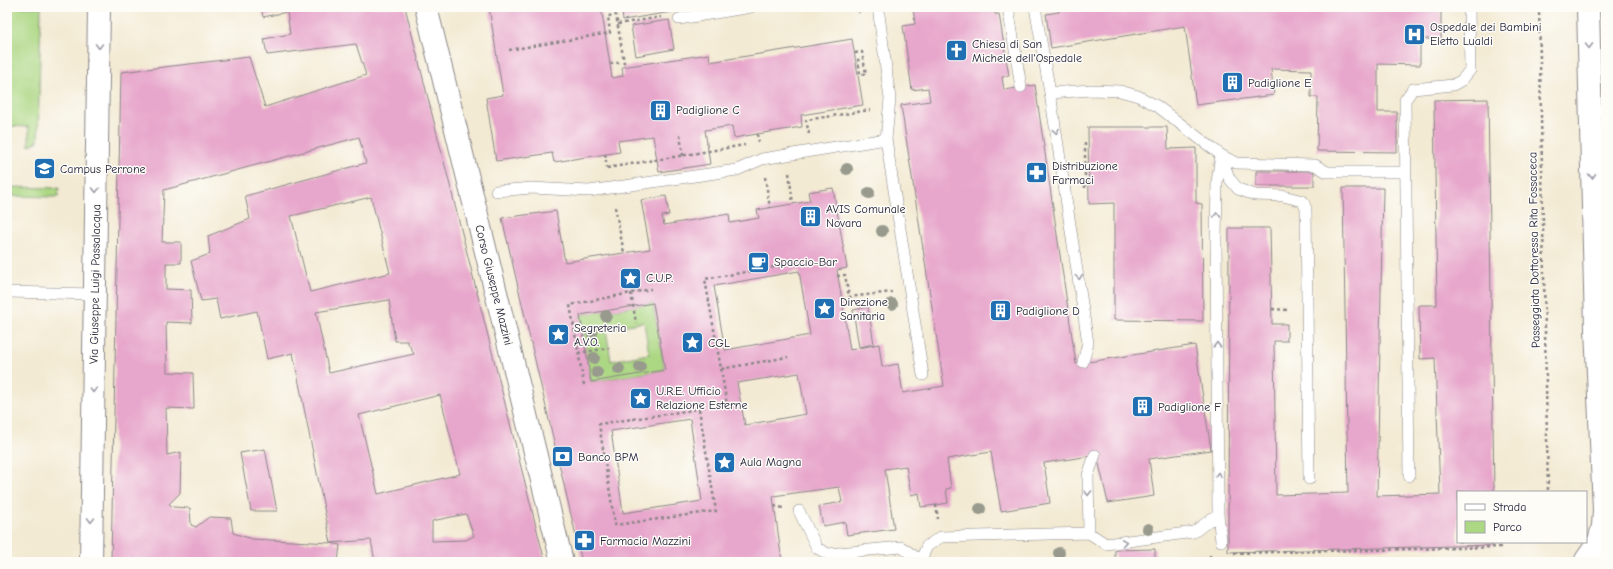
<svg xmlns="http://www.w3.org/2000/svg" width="1613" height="569" viewBox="0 0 1613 569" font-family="'Comic Neue',sans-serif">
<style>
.green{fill:#acd783;stroke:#677c5f;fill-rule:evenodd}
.building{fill:#e7a6cb;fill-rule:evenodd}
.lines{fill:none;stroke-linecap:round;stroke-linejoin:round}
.service-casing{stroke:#8a8687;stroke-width:12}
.minor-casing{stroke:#8a8687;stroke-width:24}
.tertiary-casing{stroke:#8a8687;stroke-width:24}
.path{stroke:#8a8687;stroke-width:2.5;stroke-dasharray:3 3;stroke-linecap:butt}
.service{stroke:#fff;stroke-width:11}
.minor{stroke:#fff;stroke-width:22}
.tertiary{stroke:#fff;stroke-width:22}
.tree{fill:#979a8c}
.oneway{stroke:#9c9ca7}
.labels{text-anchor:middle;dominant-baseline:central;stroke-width:3;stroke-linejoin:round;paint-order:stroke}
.poi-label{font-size:12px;fill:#22223b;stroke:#fdfcf7;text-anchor:start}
.street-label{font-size:12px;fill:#22223b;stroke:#fdfcf7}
</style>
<rect width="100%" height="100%" fill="#fdfcf7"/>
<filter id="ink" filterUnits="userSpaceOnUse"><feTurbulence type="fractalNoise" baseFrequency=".025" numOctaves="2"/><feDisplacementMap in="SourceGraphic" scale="8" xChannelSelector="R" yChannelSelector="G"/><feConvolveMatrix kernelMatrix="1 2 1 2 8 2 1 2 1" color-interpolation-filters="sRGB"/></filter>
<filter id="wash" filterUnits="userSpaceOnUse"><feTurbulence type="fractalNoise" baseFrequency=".012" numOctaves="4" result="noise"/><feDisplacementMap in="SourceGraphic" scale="16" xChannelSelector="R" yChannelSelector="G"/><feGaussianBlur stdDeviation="0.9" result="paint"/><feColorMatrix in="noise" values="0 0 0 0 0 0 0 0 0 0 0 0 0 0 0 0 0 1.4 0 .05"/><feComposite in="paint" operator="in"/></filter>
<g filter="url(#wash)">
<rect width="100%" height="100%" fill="#f3ead3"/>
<path class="green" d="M7 7H41L38 141 29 146V127L7 126Z
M7 187 59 188 58 197 7 196Z
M653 303 665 370 591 382 580 315ZM644 322 649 354 611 361 606 329Z"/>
<g id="blocks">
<path class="building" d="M261 7H301L302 9 312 7H405L545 562H375L371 540 331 543 293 353 267 359 257 311 220 319 216 299 201 301 191 261 210 254 208 236 250 219 245 196 366 163 359 137 164 190 162 242H181V263H166V289L191 290 192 323 166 322 167 372 193 373 194 409 166 408 167 455 181 452 180 493 169 504 173 507 190 508 191 525 196 527 209 517 231 518 233 533 252 539 331 543 340 545 338 562H111L121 72 249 57 265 107 366 75 356 44 267 55 264 39 290 34 287 12 263 17ZM371 197 390 273 310 292 291 216ZM389 300 395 341H407L414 354 329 373 316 312ZM440 395 460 474 378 494 359 415ZM466 514 474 536 466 540 432 541V521Z
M489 7H601L612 78 623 76 622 67 709 54 710 62 852 39 863 105 801 115 802 127 757 134 734 138 732 126 705 130 710 164 659 172 653 136 618 141 620 152 554 162 552 153 496 161 486 98 503 95Z
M621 7H670L671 12 623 20Z
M692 7H706V8L693 10Z
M913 7H994L995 14H999L1009 76 1002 77 1004 90 1035 85 1076 364 1195 345 1211 450 1149 459 1154 496 1108 503 1097 455 1044 463 1050 503 1001 511 991 452 947 459 951 488 946 489 948 503 936 505 921 507 919 493 911 495 906 466 885 469 894 529 847 535 845 522 823 526 819 506 842 502 839 487 773 496 782 562H582L502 218 556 211 565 262 650 249 641 200 666 196 669 215 662 216 664 225 729 214 730 223 759 218 757 210 810 201 808 192 833 188 847 268 837 270 850 350 879 344 882 367 898 364 903 393 944 386 901 105 930 101 928 88 912 90 903 26 915 24ZM799 271 810 335 725 350 714 286ZM653 303 665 370 591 382 580 315ZM799 373 806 414 745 425 737 383ZM690 419 702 501 623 513 611 431Z
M1058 7H1441V39H1420V65L1378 64V112H1397V152L1317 151 1318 97H1311V70L1271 69 1274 95 1196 105 1185 26 1051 48 1046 14 1059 12Z
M669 20 674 49 636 56 631 26Z
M1488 99 1494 492H1458V542H1494V545L1228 552 1229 228H1270L1272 324H1287V341H1274L1276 495 1348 493 1343 188H1383L1377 496 1440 494 1435 358 1420 359 1419 305H1437L1434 100Z
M1088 127H1167L1168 149 1196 148V203L1202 204 1203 321 1114 320V203L1089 204Z
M1256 171H1314V186H1256Z
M868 307 874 344 859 347 853 310Z
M265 449 277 511H251L240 453Z
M1155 549V562H1115V550Z"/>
</g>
</g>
<g filter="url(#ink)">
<use href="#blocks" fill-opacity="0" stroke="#8a8687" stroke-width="1"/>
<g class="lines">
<defs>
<path id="service" d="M878 7 890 99 886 139 923 375
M1008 7 1021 87
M1035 7 1050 93 1091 90 1120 91 1138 96 1157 106 1221 155 1229 178 1238 189 1255 195 1283 196 1303 201 1306 209 1309 479
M679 19 751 7
M1050 93 1088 343 1083 362
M496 191 531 188 589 191 737 170 762 159 886 139
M7 292 95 294
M1409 476 1405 100 1413 89 1453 85 1462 80 1470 70 1469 7
M799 511 817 548 828 554 901 547 920 560
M1089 533 1088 475 1095 455
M1221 541 1218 514 1216 239 1217 182 1221 155 1236 163 1315 165 1327 172H1405
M920 562 927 546 941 537 1089 533 1106 544 1194 532 1218 514"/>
<path id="minor" d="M426 7 562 562
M91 562 99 7"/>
<path id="tertiary" d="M1586 560 1599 541 1603 526 1604 510 1596 328 1588 7"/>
</defs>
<use href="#service" class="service-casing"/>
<use href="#minor" class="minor-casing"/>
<use href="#tertiary" class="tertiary-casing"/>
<path class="path" d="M856 7 859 13
M1539 7 1548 492
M618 24 661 17
M509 50 610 33 608 16 616 15 624 62 610 64
M855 53 862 52 866 74H860L858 58
M757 134 759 142
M809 134 806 120 870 110
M680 135 683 156
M605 154 607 168
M607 168 745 145
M789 173 793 204
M765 177 770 208
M1085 188V144H1089
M615 207 624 253
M780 266 705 279 721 369 788 357
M837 276 845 275 849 297 892 292
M631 293 636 323
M1272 309 1288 310
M578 353 609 348
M721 369 727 405
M584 385 570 305 651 289
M699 409 716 511 615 525 599 424Z
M936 505 938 519
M774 506 783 508
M1234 553 1501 547V542
M1210 555V562"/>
<use href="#service" class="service"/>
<use href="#minor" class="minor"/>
<use href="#tertiary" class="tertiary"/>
</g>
<g class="tree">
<circle cx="847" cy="169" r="6"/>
<circle cx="869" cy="193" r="6"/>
<circle cx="882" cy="231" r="6"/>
<circle cx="892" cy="304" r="6"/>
<circle cx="606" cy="316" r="6"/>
<circle cx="592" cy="333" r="6"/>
<circle cx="594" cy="358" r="6"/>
<circle cx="640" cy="367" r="6"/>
<circle cx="619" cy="369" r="6"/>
<circle cx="597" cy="372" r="6"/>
<circle cx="980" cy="509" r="6"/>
<circle cx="1148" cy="529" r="6"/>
<circle cx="1059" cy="553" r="6"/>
</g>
<defs><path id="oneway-chevron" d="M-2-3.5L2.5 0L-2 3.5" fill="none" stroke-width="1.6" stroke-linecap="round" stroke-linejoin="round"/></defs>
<g class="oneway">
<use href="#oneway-chevron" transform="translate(99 46) rotate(91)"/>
<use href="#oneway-chevron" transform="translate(1589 46) rotate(89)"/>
<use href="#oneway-chevron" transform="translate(1056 131) rotate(81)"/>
<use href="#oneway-chevron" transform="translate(1592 176) rotate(89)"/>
<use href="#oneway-chevron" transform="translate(96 190) rotate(91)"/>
<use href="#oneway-chevron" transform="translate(1217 215) rotate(-89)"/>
<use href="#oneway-chevron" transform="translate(1079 277) rotate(82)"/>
<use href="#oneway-chevron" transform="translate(1217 345) rotate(-90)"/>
<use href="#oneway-chevron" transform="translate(93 390) rotate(91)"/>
<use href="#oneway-chevron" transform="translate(1218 475) rotate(-90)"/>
<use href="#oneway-chevron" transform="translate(1088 493) rotate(89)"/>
<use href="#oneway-chevron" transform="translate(91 520) rotate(91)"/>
<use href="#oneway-chevron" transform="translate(1124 542) rotate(-8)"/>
</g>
</g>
<defs>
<symbol id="hospital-square" viewBox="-11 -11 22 22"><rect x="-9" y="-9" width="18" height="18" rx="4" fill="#1f6fb2" stroke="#fdfcf7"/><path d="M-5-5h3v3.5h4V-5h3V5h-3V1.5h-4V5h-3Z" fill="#fff"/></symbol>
<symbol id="church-square" viewBox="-11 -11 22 22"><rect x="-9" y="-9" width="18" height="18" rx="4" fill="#1f6fb2" stroke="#fdfcf7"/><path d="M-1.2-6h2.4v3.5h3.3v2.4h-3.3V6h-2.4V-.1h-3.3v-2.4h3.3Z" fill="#fff"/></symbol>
<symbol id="building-square" viewBox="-11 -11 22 22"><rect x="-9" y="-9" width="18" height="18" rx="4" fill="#1f6fb2" stroke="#fdfcf7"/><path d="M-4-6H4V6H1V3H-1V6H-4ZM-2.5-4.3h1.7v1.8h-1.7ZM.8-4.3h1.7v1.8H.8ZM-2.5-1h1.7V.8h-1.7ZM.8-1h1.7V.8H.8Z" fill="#fff"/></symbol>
<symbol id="university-square" viewBox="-11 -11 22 22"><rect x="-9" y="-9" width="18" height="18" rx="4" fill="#1f6fb2" stroke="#fdfcf7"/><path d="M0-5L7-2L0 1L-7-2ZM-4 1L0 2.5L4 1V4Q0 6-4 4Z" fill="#fff"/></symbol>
<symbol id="pharmacy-square" viewBox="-11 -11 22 22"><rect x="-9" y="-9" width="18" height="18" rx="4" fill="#1f6fb2" stroke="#fdfcf7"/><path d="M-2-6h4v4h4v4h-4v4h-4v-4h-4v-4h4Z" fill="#fff"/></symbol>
<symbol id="cafe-square" viewBox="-11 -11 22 22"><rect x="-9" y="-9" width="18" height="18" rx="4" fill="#1f6fb2" stroke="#fdfcf7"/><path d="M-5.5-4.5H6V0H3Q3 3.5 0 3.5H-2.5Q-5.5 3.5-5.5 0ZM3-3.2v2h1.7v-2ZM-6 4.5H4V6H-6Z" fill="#fff"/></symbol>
<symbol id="sight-square" viewBox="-11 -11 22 22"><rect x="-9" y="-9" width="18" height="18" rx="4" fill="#1f6fb2" stroke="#fdfcf7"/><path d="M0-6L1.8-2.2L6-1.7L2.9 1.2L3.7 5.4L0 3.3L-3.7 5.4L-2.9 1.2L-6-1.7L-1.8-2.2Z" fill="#fff"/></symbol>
<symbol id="bank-square" viewBox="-11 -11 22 22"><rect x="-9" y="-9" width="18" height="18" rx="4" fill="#1f6fb2" stroke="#fdfcf7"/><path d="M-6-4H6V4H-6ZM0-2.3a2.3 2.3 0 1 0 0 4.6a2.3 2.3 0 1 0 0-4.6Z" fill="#fff"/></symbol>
</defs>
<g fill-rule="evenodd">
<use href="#hospital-square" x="1402" y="22" width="25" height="25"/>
<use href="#church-square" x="944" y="38" width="25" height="25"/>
<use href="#building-square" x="1220" y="70" width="25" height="25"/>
<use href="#building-square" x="648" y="98" width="25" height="25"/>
<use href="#university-square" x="32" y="156" width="25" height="25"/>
<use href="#pharmacy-square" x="1024" y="160" width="25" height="25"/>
<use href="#building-square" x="798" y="204" width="25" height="25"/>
<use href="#cafe-square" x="746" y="250" width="25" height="25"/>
<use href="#sight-square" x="618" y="266" width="25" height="25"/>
<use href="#sight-square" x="812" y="296" width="25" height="25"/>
<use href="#building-square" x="988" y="298" width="25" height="25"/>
<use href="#sight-square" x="546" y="322" width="25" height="25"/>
<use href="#sight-square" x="680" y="330" width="25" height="25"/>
<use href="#sight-square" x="628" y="386" width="25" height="25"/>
<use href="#building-square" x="1130" y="394" width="25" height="25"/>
<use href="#bank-square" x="550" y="444" width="25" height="25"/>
<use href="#sight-square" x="712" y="450" width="25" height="25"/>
<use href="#pharmacy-square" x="572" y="528" width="25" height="25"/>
</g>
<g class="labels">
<g class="poi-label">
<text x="1430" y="27">Ospedale dei Bambini<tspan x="1430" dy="14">Eletto Lualdi</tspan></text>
<text x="972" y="44">Chiesa di San<tspan x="972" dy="14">Michele dell'Ospedale</tspan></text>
<text x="1248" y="83">Padiglione E</text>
<text x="676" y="110">Padiglione C</text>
<text x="1052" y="166">Distribuzione<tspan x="1052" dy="14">Farmaci</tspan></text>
<text x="60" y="169">Campus Perrone</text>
<text x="826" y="209">AVIS Comunale<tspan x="826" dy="14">Novara</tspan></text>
<text x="774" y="262">Spaccio-Bar</text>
<text x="646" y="278">C.U.P.</text>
<text x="840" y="302">Direzione<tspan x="840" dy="14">Sanitaria</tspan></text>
<text x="1016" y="311">Padiglione D</text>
<text x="574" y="328">Segreteria<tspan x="574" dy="14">A.V.O.</tspan></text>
<text x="708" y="343">CGL</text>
<text x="656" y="391">U.R.E. Ufficio<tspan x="656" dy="14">Relazione Esterne</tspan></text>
<text x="1158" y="407">Padiglione F</text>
<text x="578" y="457">Banco BPM</text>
<text x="740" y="462">Aula Magna</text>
<text x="600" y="541">Farmacia Mazzini</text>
</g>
<g class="street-label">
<text transform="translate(1534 250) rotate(-91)">Passeggiata Dottoressa Rita Fossaceca</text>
<text transform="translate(95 284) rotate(-89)">Via Giuseppe Luigi Passalacqua</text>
<text transform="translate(494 285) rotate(76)">Corso Giuseppe Mazzini</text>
</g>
</g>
<rect width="1613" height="569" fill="none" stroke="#fdfcf7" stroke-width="24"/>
<rect x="1457" y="491" width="130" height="52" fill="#fdfcf7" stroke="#a5a5ac"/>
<rect x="1465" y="504" width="20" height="6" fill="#ffffff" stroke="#a5a5ac"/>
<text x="1493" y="511" font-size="12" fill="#22223b">Strada</text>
<rect x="1465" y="521" width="20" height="12" fill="#acd783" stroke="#a5a5ac"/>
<text x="1493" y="531" font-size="12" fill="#22223b">Parco</text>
</svg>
